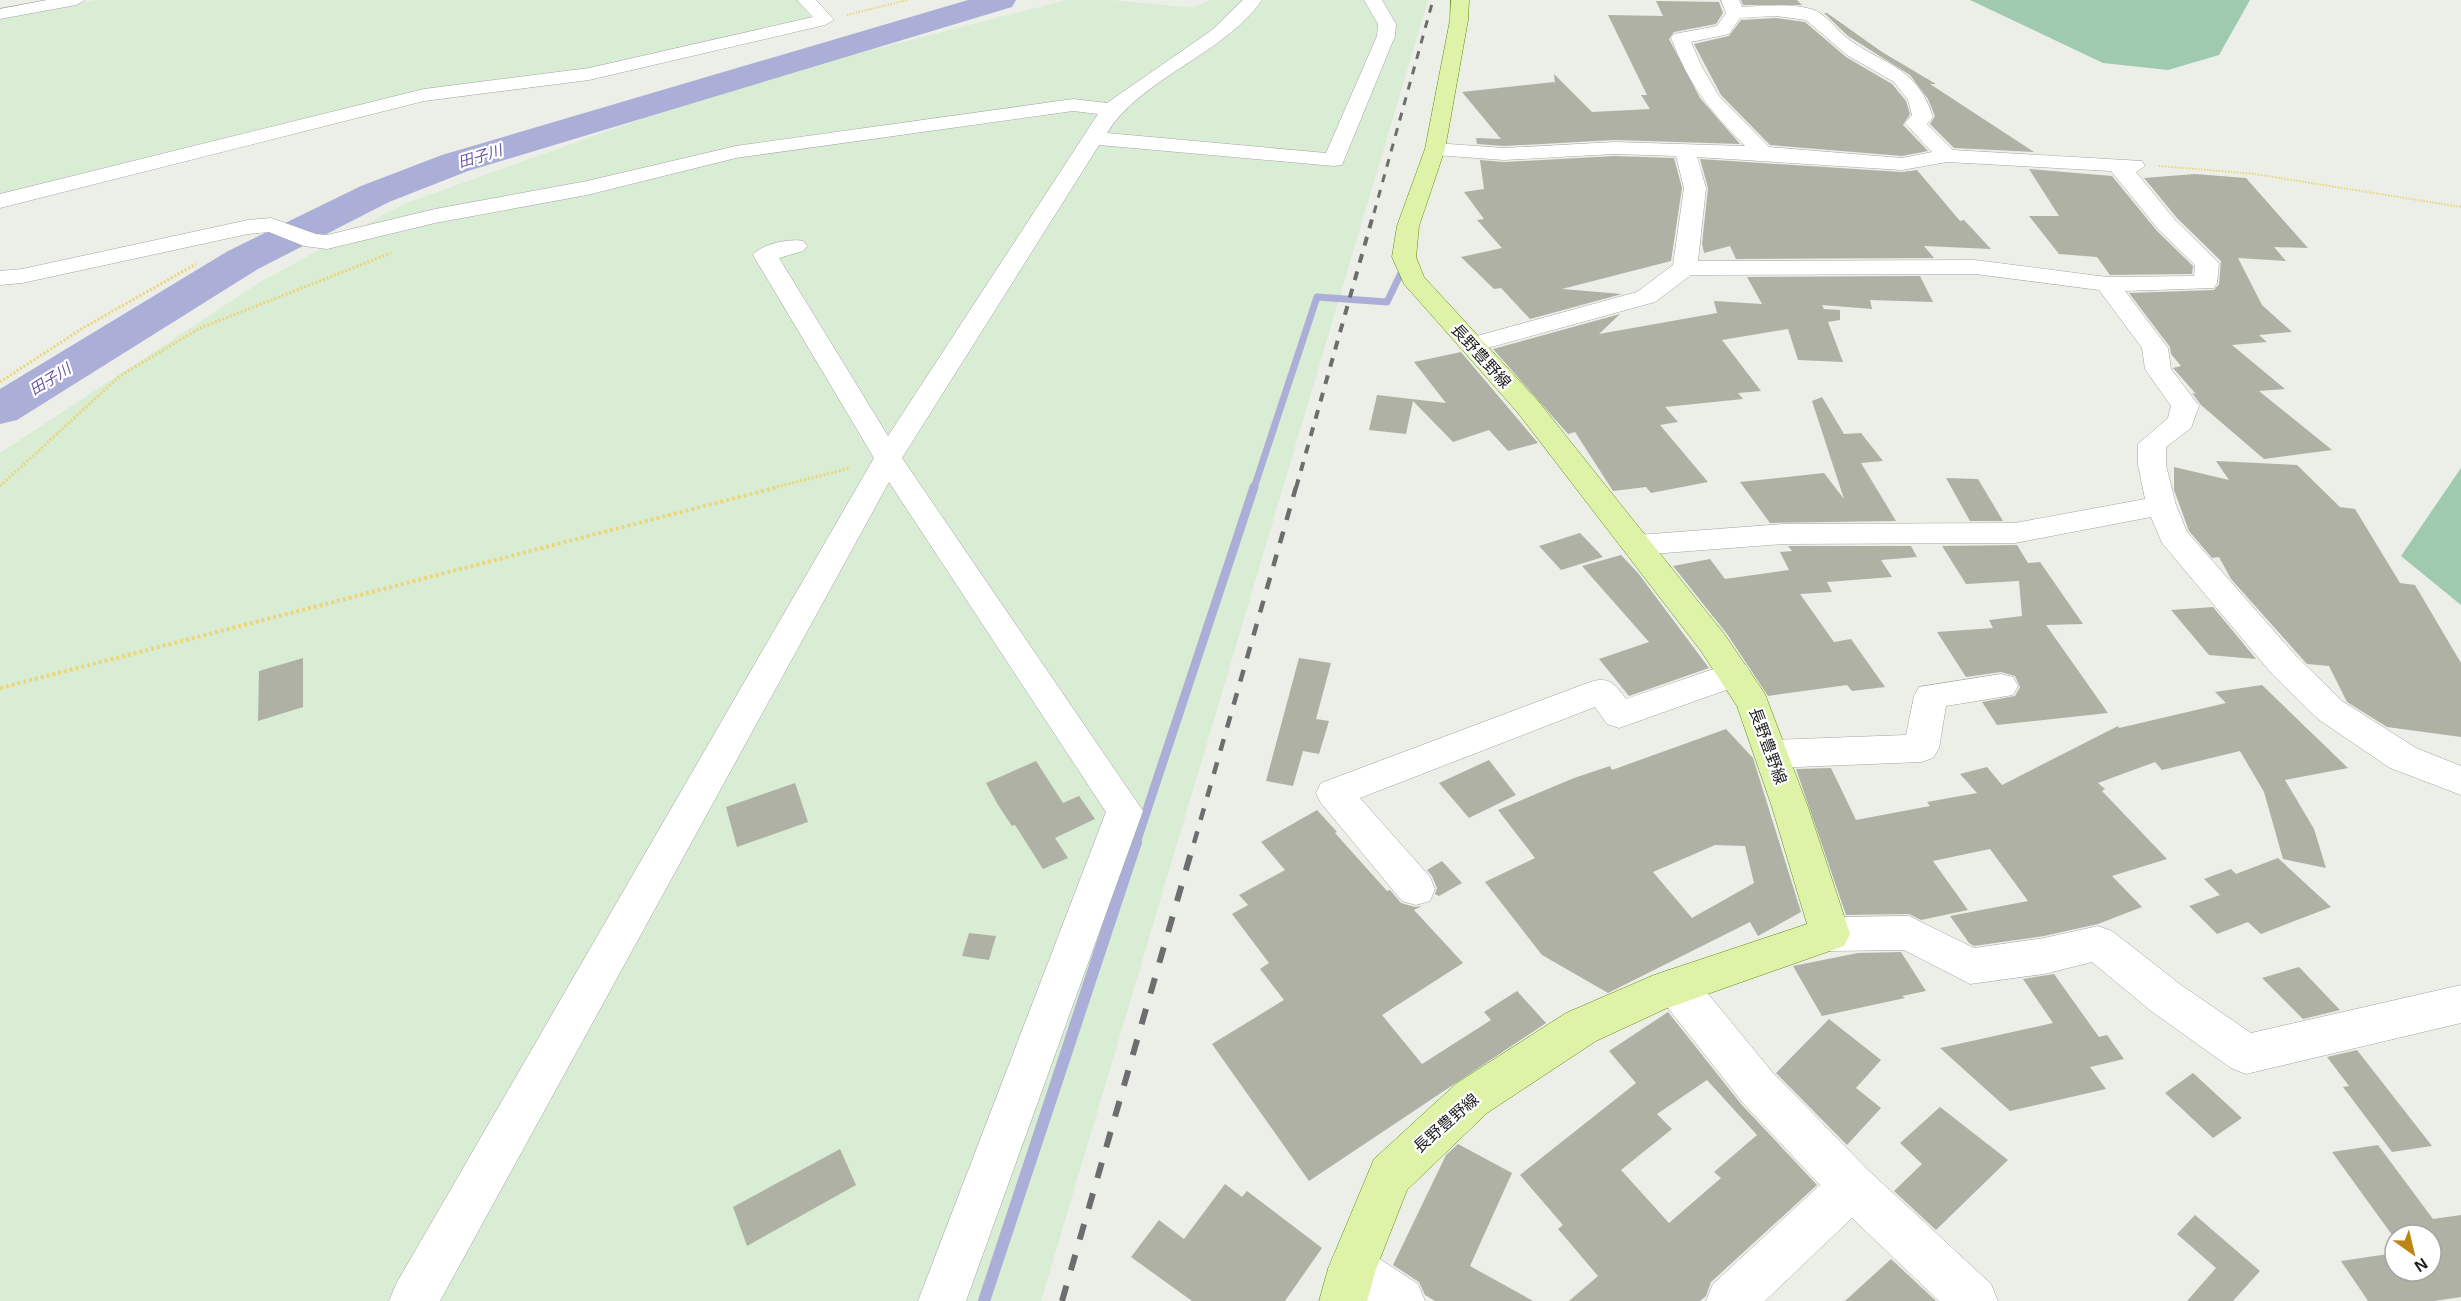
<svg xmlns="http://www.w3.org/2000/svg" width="2461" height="1301" viewBox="0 0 2461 1301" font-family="Helvetica,'Noto Sans JP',sans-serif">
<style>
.farmland{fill:#d9ecd4}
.forest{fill:#9fcab0}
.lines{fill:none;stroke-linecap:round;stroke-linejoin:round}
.stream-far2{stroke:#abafd8;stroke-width:7}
.stream-far1{stroke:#abafd8;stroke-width:9}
.stream{stroke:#abafd8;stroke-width:12}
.river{fill:#abafd8;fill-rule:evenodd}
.building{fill:#afb1a5;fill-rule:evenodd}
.minor-casing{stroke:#a3a3a3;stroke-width:1}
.major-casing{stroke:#5f8c0f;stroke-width:1}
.path-far2{stroke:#ecd57a;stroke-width:2;stroke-dasharray:1.5 1.5;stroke-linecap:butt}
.path-far1{stroke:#ecd57a;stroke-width:3;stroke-dasharray:2 2;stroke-linecap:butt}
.path{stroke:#ecd57a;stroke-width:4;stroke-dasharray:3 3;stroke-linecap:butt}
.minor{fill:#fff;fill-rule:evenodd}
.major{fill:#dff3a8;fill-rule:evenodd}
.rail-far3{stroke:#6d6d6d;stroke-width:3;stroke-dasharray:8 8;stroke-linecap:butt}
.rail-far2{stroke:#6d6d6d;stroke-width:4;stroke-dasharray:9 9;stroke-linecap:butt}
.rail-far1{stroke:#6d6d6d;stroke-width:4.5;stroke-dasharray:12 12;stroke-linecap:butt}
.rail{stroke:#6d6d6d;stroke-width:6;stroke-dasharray:16 16;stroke-linecap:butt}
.labels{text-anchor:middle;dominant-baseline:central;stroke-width:4.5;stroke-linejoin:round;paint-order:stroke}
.far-water-label{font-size:15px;font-style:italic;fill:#6455a6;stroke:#fff}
.street-label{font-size:16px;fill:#1f1f1f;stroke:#fff}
</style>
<rect width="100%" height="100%" fill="#ecefe7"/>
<path class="farmland" d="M97 0H797L814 19 586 72 426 92 0 196V17Z
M1067 0H1112L1193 8 1210 0H1428L1041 1301H0V453L260 282 404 204 742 83Z"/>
<path class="forest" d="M1970 0H2250L2219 55 2168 70 2103 63Z
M2461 468V605L2401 556Z"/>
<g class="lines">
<path class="stream-far2" d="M1254 488 1317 297 1387 302 1403 269"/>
<path class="stream-far1" d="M1136 843 1254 487"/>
<path class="stream" d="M984 1301 1136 842"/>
<path class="river" d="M968 0H1016L1012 7 468 171 389 202 258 269 17 420 0 424V389L228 251 361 186 442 155Z"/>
</g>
<path class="building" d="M1741 0H1797L1802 5H1743Z
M1656 1 1719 2 1723 13 1716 24 1674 32 1669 39 1700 98 1740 144 1614 140 1504 146 1477 144 1476 138 1501 139 1462 92 1554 82 1555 84 1554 74 1592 112 1650 109 1641 95H1647L1608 15 1663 16Z
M1824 13H1827L1882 52 1936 84H1930L2034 152 1954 148 1930 124 1935 116 1928 99 1910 75 1848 36Z
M1776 18 1805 22 1846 57 1892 84 1906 101 1910 114 1903 125 1928 151 1902 156 1770 145 1721 95 1694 44 1729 36 1741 20Z
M1614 156 1674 158 1682 188 1671 261 1562 289 1622 294 1530 319 1501 288 1494 289 1461 257 1502 248 1477 220 1484 219 1464 192 1484 189 1480 160 1504 162Z
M1700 159 1902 172 1917 170 1960 221 1964 220 1991 249 1924 246 1934 258 1736 259 1730 246 1704 253 1702 244 1708 188Z
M2029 169 2112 176 2157 231 2193 266 2192 274 2110 275 2097 257 2059 254 2029 216H2059Z
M2195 174 2246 178 2308 248 2274 247 2286 261 2238 258 2262 305 2292 332 2259 335 2267 342 2232 345 2285 389 2259 391 2332 450 2264 459 2201 405 2192 393 2196 394 2173 368 2181 366 2171 354 2170 347 2129 293 2214 290 2219 284 2221 261 2177 218 2144 178Z
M1920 276 1933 302 1870 300 1872 309 1822 305 1824 309 1840 310V320L1828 322 1843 362 1798 360 1788 329 1722 340 1761 391 1738 393 1743 399 1665 407 1678 422 1660 425 1708 482 1651 493 1646 487 1613 491 1575 432 1568 434 1493 349 1620 314 1599 334 1717 313 1714 301 1762 304 1747 277Z
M1461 352 1538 443 1508 451 1489 430 1453 442 1413 401 1406 434 1369 430 1377 395 1446 403 1414 362Z
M1822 397 1844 434 1861 433 1883 461 1861 463 1896 521 1770 523 1740 482 1824 473 1844 499 1812 401Z
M2216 461 2297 465 2340 507 2355 509 2400 583 2415 585 2461 663V737L2387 727 2347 702 2329 666 2307 664 2298 654 2231 579 2219 557 2212 558 2189 531 2174 490V467L2229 480Z
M1946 478 1978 479 2003 521H1970Z
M1580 533 1603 557 1561 570 1539 546Z
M2017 545 2028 563 2040 562 2083 624 2046 625 2108 713 1997 725 1982 702 2015 696 2020 687 2015 676 2001 672 1966 677 1937 632 1993 628 1989 620 2022 616 2019 581 1966 584 1942 546Z
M1788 546H1911L1917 557 1881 560 1892 577 1827 582 1832 592 1800 594 1834 642 1851 639 1885 687 1852 691 1847 685 1768 696 1727 634 1673 566 1710 559 1725 579 1789 570 1780 552 1792 551Z
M1621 555 1638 573 1709 668 1629 696 1599 659 1649 642 1582 566Z
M2213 607 2256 659 2209 655 2171 610Z
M303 658V707L258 721 259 671Z
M1299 658 1331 663 1316 719 1329 721 1319 754 1303 751 1293 786 1266 781Z
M2262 685 2348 768 2285 780 2314 829 2326 868 2283 859 2264 792 2240 751 2162 770 2155 762 2098 783 2105 789 2102 791 2167 859 2112 876 2142 907 2098 924 2044 936 1974 946 1969 943 1950 916 2028 901 1990 849 1933 861 1968 910 1921 920 1909 914 1846 915 1796 769 1831 768 1856 820 1930 806 1927 802 1977 793 1960 774 1987 767 2002 785 2118 726 2119 728 2226 703 2215 692Z
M1726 729 1753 758 1801 912 1758 936 1750 922 1608 993 1542 955 1485 882 1535 858 1498 810 1574 778 1610 766 1612 770ZM1715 845 1745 846 1754 883 1692 918 1653 872Z
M1489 760 1516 795 1469 818 1439 783Z
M1036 761 1063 803 1079 796 1095 819 1055 838 1068 858 1043 869 1015 825 1012 826 998 805 986 783Z
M795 783 808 822 737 847 726 807Z
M1317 810 1337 832 1335 833 1387 891 1390 890 1401 903 1415 907 1422 906 1414 910 1463 963 1382 1015 1422 1064 1491 1020 1484 1012 1517 991 1546 1023 1309 1181 1212 1044 1284 1000 1260 969 1269 963 1232 914 1248 905 1239 895 1285 870 1261 842Z
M2278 858 2331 907 2261 934 2248 922 2217 934 2189 906 2220 895 2204 879 2231 869 2236 874Z
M1442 861 1462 883 1439 896 1435 894 1437 888 1432 876 1427 870Z
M969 933 996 936 989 960 962 956Z
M1901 952 1926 991 1902 996 1905 998 1822 1016 1793 966 1858 953Z
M2299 967 2340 1010 2303 1019 2262 978Z
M2054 974 2099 1037 2107 1035 2124 1059 2090 1067 2106 1089 2010 1111 1940 1048 2053 1023 2023 979Z
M1668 1012 1741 1104 1817 1185 1711 1282 1706 1296 1700 1301H1569L1598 1276 1558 1229 1563 1225 1520 1175 1636 1083 1609 1051ZM1707 1080 1757 1135 1714 1172 1721 1178 1669 1223 1621 1170 1672 1129 1657 1114Z
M1829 1019 1881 1060 1856 1088 1881 1108 1847 1145 1776 1073Z
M2357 1050 2432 1146 2392 1152 2343 1087 2349 1086 2327 1057Z
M2193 1073 2242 1118 2213 1138 2165 1093Z
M1940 1107 2008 1160 1936 1230 1894 1191 1922 1164 1900 1143Z
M1458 1144 1512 1173 1470 1266 1533 1301H1435L1425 1295 1419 1282 1393 1265 1446 1155Z
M2378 1145 2433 1219 2461 1215V1297L2434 1301H2368L2341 1261 2395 1253V1271H2431V1235H2395V1239L2332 1152Z
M840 1149 856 1185 747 1246 733 1207Z
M1225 1184 1242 1197 1247 1191 1322 1248 1285 1301H1192L1131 1257 1159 1220 1184 1239Z
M2195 1215 2260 1271 2233 1301H2187L2216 1268 2177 1234Z
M1891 1259 1936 1301H1845Z"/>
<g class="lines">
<defs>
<path id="minor" d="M47 0H85L76 5 0 19V9Z
M797 0H816L834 20 825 25 589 80 424 101 0 208V194L424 89 589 68 813 17Z
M1243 0H1262C1223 55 1141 78 1107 133L1326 153 1377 36 1378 24 1364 0H1382L1396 24 1395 36 1342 165 1334 166 1099 145 902 458 1143 811 966 1301H918L1106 812 889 482 440 1301H389L396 1284 874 458 753 255C761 244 791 238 803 241L807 246 803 251 779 258 888 436 1098 114 1073 111 736 158 587 195 435 223 327 249 304 246 269 232 248 234 22 283 0 285V271L22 269 248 220 271 218 316 234 327 235 435 209 587 181 736 146 1073 99 1107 103 1212 30Z
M1721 0H1739L1742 7C1765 6 1789 3 1811 9 1827 14 1835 29 1847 38 1885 66 1917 66 1933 117L1927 124 1953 150 2142 161 2145 166 2136 172 2175 220 2219 263 2217 283 2214 288 2125 291 2168 348 2171 369 2199 406 2191 428 2166 447V465L2176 505 2187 532 2296 656 2342 701 2416 748 2461 766V795L2390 768 2318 719 2272 674 2162 543 2151 517 2015 543 1783 544 1638 555 1627 552 1623 545 1627 538 1638 535 1783 524 2015 523 2145 499 2138 465V444L2168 418 2171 406 2145 369 2142 348 2099 290 1975 274 1691 275 1655 302 1480 350 1471 353 1462 350 1458 345 1462 340 1637 292 1673 265 1684 188 1676 156 1614 154 1504 160 1435 155 1428 153 1425 149 1428 145 1435 143 1504 148 1614 142 1745 146C1708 108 1691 88 1671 38L1674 34 1717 26 1726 13ZM1776 16 1806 20 1847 55 1894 82 1908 100 1912 115 1905 123 1932 152 1902 158 1769 147 1719 96 1702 67 1691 42 1729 34 1740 18ZM1697 157 1902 170 1947 162 2111 171 2159 230 2195 265 2194 276 2107 277 1975 260 1698 261 1706 188Z
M1734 662 1746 665 1751 674 1746 683 1619 728 1607 724 1595 707 1360 798 1430 877 1435 889 1430 901 1416 905 1402 901 1321 803 1316 793 1321 783 1590 682C1609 676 1615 684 1626 699Z
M2001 674 2013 677 2018 686 2013 695 1946 706 1939 748 1933 758 1921 762 1772 768 1759 764 1754 754 1759 744 1772 740 1906 735 1914 696 1919 687Z
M1909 916 1974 948 2044 938 2098 926 2112 931 2181 985 2251 1033 2461 985V1023L2246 1074 2231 1068 2151 1011 2092 962 2044 974 1970 984 1904 950 1830 951 1816 946 1810 934 1816 922 1830 917Z
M1676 968 1691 973 1773 1073 1868 1170 1991 1284 1998 1301H1939L1852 1218 1765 1301H1706L1713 1284 1820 1185 1743 1103 1661 999 1655 986 1661 973Z
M1352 1245 1369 1252 1418 1284 1425 1301H1358L1335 1286 1328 1269 1335 1252Z"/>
<path id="major" d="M1451 0H1469L1468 20 1445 149 1419 226 1416 257 1424 277 1538 401 1725 635 1765 694 1808 807 1850 934 1844 946 1665 1009 1596 1041 1487 1113 1407 1190 1376 1269 1367 1301H1319L1328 1269 1374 1159 1457 1083 1566 1013 1654 975 1807 924 1772 807 1737 706 1701 651 1518 413 1404 284 1392 257 1397 226 1425 149 1450 20Z"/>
</defs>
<use href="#minor" class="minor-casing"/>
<use href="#major" class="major-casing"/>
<path class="path-far2" d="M847 15 907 0
M2159 166 2255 174 2461 207"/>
<path class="path-far1" d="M0 382 83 328 196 264
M0 486 120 376 200 328 391 253
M773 488 850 468"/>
<path class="path" d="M0 688 778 487"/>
<use href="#minor" class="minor"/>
<use href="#major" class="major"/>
<path class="rail-far3" d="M1374 213 1433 0"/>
<path class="rail-far2" d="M1296 488 1374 212"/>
<path class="rail-far1" d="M1194 843 1296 487"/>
<path class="rail" d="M1062 1301 1194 842"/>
</g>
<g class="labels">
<g class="far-water-label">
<text transform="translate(480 156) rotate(-17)">田子川</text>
<text transform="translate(50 379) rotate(-32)">田子川</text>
</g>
<g class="street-label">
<text transform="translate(1481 356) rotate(48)">長野豊野線</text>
<text transform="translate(1768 746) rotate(70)">長野豊野線</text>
<text transform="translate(1446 1123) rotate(-41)">長野豊野線</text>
</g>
</g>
<g transform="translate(2413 1253) rotate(146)"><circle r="28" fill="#ffffff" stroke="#a5a5a5" stroke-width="1.5"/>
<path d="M0-4.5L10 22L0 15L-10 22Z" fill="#bb8714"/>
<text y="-9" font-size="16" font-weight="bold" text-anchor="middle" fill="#1f1f1f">N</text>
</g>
</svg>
